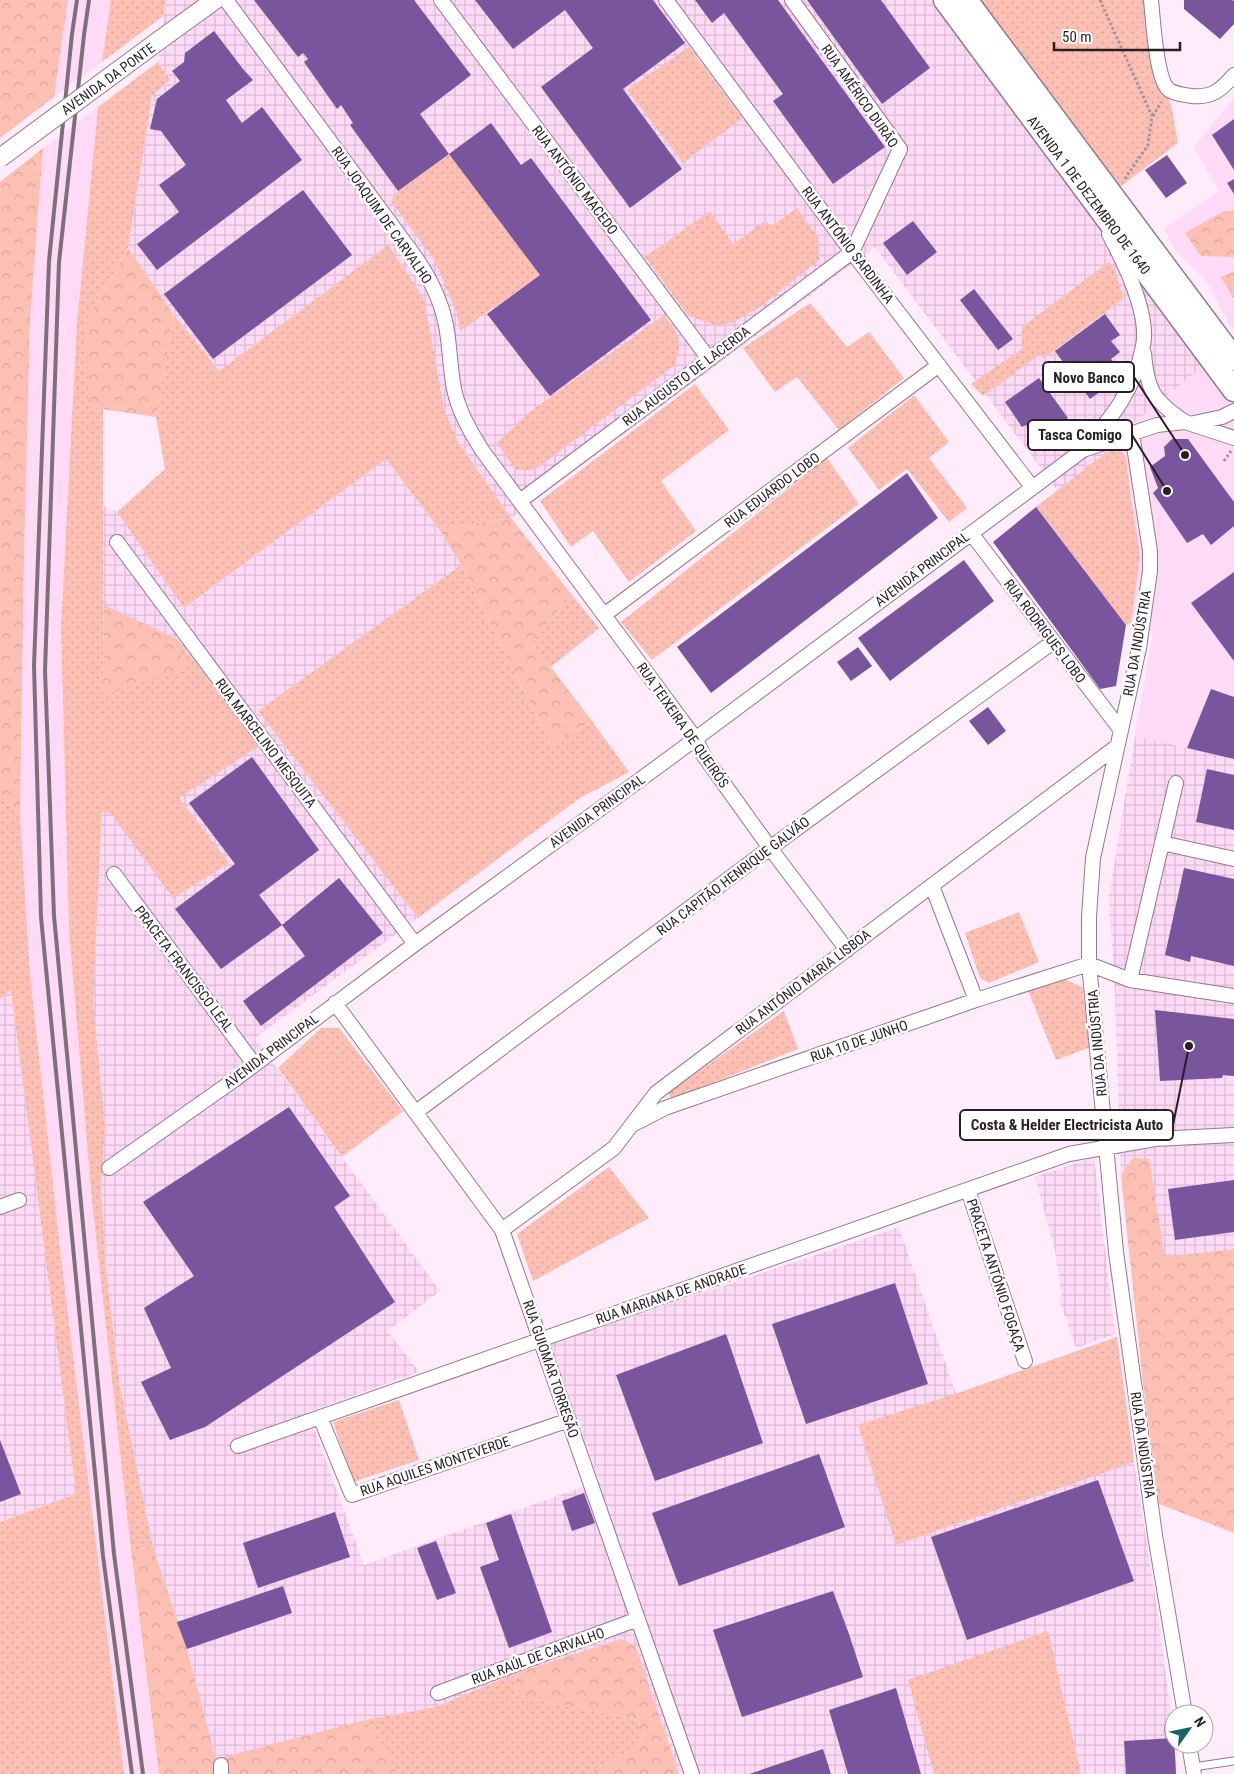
<svg xmlns="http://www.w3.org/2000/svg" width="1234" height="1774" viewBox="0 0 1234 1774" font-family="'Roboto Condensed',sans-serif">
<style>
.built{fill:#fedaf6}
.industrial{fill:url(#industrial-grid)}
.grass{fill:url(#grass-dots)}
.forest{fill:url(#forest-crowns)}
.building{fill:#78559d}
.lines{fill:none;stroke-linecap:round;stroke-linejoin:round}
.service-casing{stroke:#93798d;stroke-width:9}
.minor-casing{stroke:#93798d;stroke-width:16}
.tertiary-casing{stroke:#93798d;stroke-width:20}
.primary-casing{stroke:#93798d;stroke-width:25}
.path{stroke:#a1939e;stroke-width:3;stroke-dasharray:2.5 2.5;stroke-linecap:butt}
.service{stroke:#fff;stroke-width:7}
.minor{stroke:#fff;stroke-width:14}
.tertiary{stroke:#fff;stroke-width:18}
.primary{stroke:#fff;stroke-width:22}
.rail{stroke:#7d707a;stroke-width:4}
.tertiary-bridge-casing{stroke:#93798d;stroke-width:20;stroke-linecap:butt}
.tertiary-bridge{stroke:#fff;stroke-width:18}
.labels{text-anchor:middle;dominant-baseline:central;stroke-width:5;stroke-linejoin:round;paint-order:stroke}
.street-label{font-size:14px;fill:#281e26;stroke:#fff}
.leader{fill:none;stroke:#281e26;stroke-width:2}
.callout-dot{fill:#281e26;stroke:#fff;stroke-width:2}
.callout{fill:#fff;stroke:#281e26;stroke-width:2}
.callout-label{font-size:15px;text-anchor:middle;font-weight:bold;fill:#281e26}
</style>
<defs>
<pattern id="industrial-grid" width="8" height="8" patternUnits="userSpaceOnUse" patternTransform="scale(1.25)"><rect width="8" height="8" fill="#fedaf6"/><path d="M0 4h8M4 0v8" fill="none" stroke="#dabbd3"/></pattern>
<pattern id="grass-dots" width="8" height="8" patternUnits="userSpaceOnUse" patternTransform="scale(1.25)"><rect width="8" height="8" fill="#fcbfb4"/><path d="M2 2h.1M6 6h.1" fill="none" stroke="#d8a49b" stroke-width="1.8" stroke-linecap="round"/></pattern>
<pattern id="forest-crowns" width="20" height="18" patternUnits="userSpaceOnUse" patternTransform="scale(1.25)"><rect width="20" height="18" fill="#fcbfb4"/><path d="M2 6a3 3 0 1 1 6 0M12 15a3 3 0 1 1 6 0" fill="none" stroke="#d8a49b"/></pattern>
</defs>
<rect width="100%" height="100%" fill="#feecfa"/>
<path class="built" d="M68 0H111L102 62 54 97Z
M1234 98V331L1230 326 1207 282 1176 251 1164 229 1219 191 1194 147Z
M98 107 77 323 61 627 69 931 92 1201 131 1550 159 1774H124L59 1240 30 974 20 815 24 557 30 320 43 148Z
M1217 355 1234 378V759L1135 736 1153 632 1131 624 1140 554 1131 499 1126 457 1116 445 1136 421Z"/>
<path class="industrial" d="M166 0H956L1217 355 1136 421 1116 445 1058 491 875 247 511 518 458 442 444 409 388 245 219 371 174 315 128 248 152 96 170 80 158 62Z
M386 459 439 529 461 565 258 711 418 918 255 1038 440 1291 388 1331 419 1372 308 1412 364 1565 599 1481 550 1344 899 1227 956 1394 1117 1337 1134 1462 1155 1595 1174 1736 1177 1774H679L635 1645 621 1639 516 1673 436 1707 365 1720 216 1760 187 1649 153 1547 120 1386 106 1269 101 1189 105 1126 93 1002 102 811 104 506 117 512 185 608Z
M1135 736 1234 759V1250L1131 1262 1121 1175 1115 994 1109 897Z
M11 989 76 1494 0 1522V999Z
M1094 1157 1115 1334 1076 1348 1059 1299 1062 1297 1055 1250 1035 1177Z"/>
<path class="grass" d="M111 0H166L163 16 102 62Z
M979 0H1148L1158 81 1171 104 1178 143 1120 187Z
M689 47 742 118 683 163 627 90Z
M158 62 170 80 152 96 128 248 85 323 103 409V694L184 669 177 639 259 746 179 798 229 863 173 898 111 814 102 811 93 1002 105 1126 101 1189 106 1269 120 1386 153 1547 131 1550 92 1201 69 931 61 627 77 323 98 107Z
M449 154 540 275 460 331 457 313 435 261 391 201 398 191Z
M797 208 818 238 819 260 761 306 734 322 718 326 689 316 645 257 710 211 733 244 765 221 772 226Z
M388 245 424 299 444 409 458 442 511 518 439 529 386 459 184 608 117 512 165 469 156 417 174 315 219 371Z
M1109 262 1114 269 1124 298 1044 358 1039 355 983 396 971 384 1022 349V327Z
M810 303 847 347 869 332 904 378 839 430 797 377 775 392 743 348Z
M664 315C679 335 683 339 675 365L552 457 533 470H516L497 443 527 414Z
M695 384 729 430 661 481 696 531 629 582 593 531 571 547 540 501Z
M914 395 949 442 929 458 967 508 949 522 907 469 879 490 848 448Z
M1116 445 1126 457 1131 499 1140 554 1131 624 1126 625 1036 507Z
M827 458 859 504 652 660 621 622Z
M461 565 551 746 592 721 629 772 580 798 418 918 258 711Z
M572 595 599 628 551 667 532 642Z
M0 792 20 815 30 974 59 1240 124 1774H0V1522L76 1494 11 990 0 999Z
M1019 912 1039 962 989 983 980 978 965 933Z
M1062 978 1082 987 1091 1047 1056 1060 1027 988Z
M784 1011 798 1049 672 1099 668 1093Z
M321 1028H339L403 1111 342 1157 278 1068Z
M609 1167 649 1218 533 1281 517 1234Z
M1117 1337 1134 1462 896 1545 858 1425 955 1394Z
M399 1400 419 1460 353 1482 333 1422Z
M1048 1631 1081 1774H934L908 1680Z
M516 1673 515 1695 638 1720 642 1744 587 1774H398L365 1720 436 1707Z"/>
<path class="forest" d="M0 0H68L54 97 0 138Z
M43 148 30 320 24 557 20 815 0 792V182Z
M1224 211H1234V257L1201 256 1185 233Z
M128 248 174 315 156 417 89 407 85 323Z
M1234 272V297L1233 298 1221 277Z
M511 518 572 595 532 642 592 721 551 746 461 565 439 529Z
M104 605 177 639 185 669 103 695Z
M1133 1158 1149 1159 1165 1257 1234 1249V1533L1159 1504 1143 1383 1121 1175Z
M153 1547 187 1649 216 1759 365 1720 398 1774H159L131 1550Z
M621 1639 635 1645 679 1774H587L642 1744 638 1720 515 1695 516 1673Z"/>
<path class="building" d="M254 0H414L471 75 420 114 449 154 491 123 521 165 531 158 651 320 550 396 487 314 540 275 449 154 398 191 350 125 353 123 341 105 337 109 304 62 308 59 303 53 298 57Z
M475 0H653L685 43 623 89 682 169 630 208 541 87 593 48 565 10 513 49Z
M695 0H778L885 147 833 184 773 101 783 94 724 13 712 23Z
M807 0H881L930 68 882 104Z
M1184 0H1232L1234 1V24L1220 39 1184 9Z
M214 31 243 69 253 80 226 100 242 123 262 107 302 160 157 270 137 244 179 212 159 185 186 165 161 131 150 129 157 99 180 81 172 71 184 62 185 53Z
M1234 119V170L1212 135Z
M1167 155 1187 183 1166 198 1145 170Z
M1234 179V194L1227 183Z
M303 190 352 255 213 359 164 294Z
M913 221 937 252 907 275 883 243Z
M974 289 1013 339 998 350 960 300Z
M1105 314 1120 335 1111 341 1120 352 1111 359 1117 366 1106 374 1112 383 1090 399 1055 351Z
M1039 378 1068 418 1037 440 1026 425 1022 427 1005 402Z
M1172 439H1188L1234 502V526L1211 545 1203 534 1187 543 1153 493 1158 488 1150 467 1165 456 1164 447Z
M907 473 938 518 711 693 677 647Z
M1036 507 1126 625 1116 686 1100 689 993 542Z
M964 560 994 601 890 681 858 638Z
M1234 572V661L1191 603Z
M858 647 872 666 851 681 837 662Z
M1211 689 1234 697V759L1187 748Z
M988 707 1006 731 988 745 969 721Z
M252 757 319 850 259 895 282 925 221 969 175 909 235 864 189 803Z
M1207 769 1234 775V830L1196 822Z
M1184 868 1234 879V966L1191 956 1190 962 1165 955Z
M339 878 383 933 261 1026 243 1001 305 956 282 925Z
M1155 1010 1234 1019V1076L1223 1075 1222 1078 1160 1081Z
M289 1107 350 1196 334 1207 395 1302 205 1427 170 1440 141 1382 171 1368 144 1308 194 1276 143 1202Z
M1234 1180V1232L1175 1240 1168 1189Z
M895 1283 928 1384 806 1424 772 1324Z
M726 1334 763 1443 655 1481 616 1375Z
M0 1440 21 1494 0 1502Z
M819 1454 845 1527 679 1586 652 1513Z
M1098 1480 1134 1581 967 1640 931 1537Z
M584 1493 595 1523 572 1531 562 1501Z
M335 1512 350 1557 258 1588 243 1543Z
M511 1514 552 1632 509 1648 480 1567 499 1560 486 1523Z
M436 1541 456 1593 437 1600 417 1548Z
M283 1586 292 1613 187 1649 177 1622Z
M833 1591 849 1634 863 1677 742 1717 713 1630Z
M896 1688 921 1774H848L829 1710Z
M1172 1725 1173 1733 1165 1735 1164 1727Z
M1174 1738 1176 1774H1126L1124 1741Z
M823 1749 831 1774H749Z"/>
<g class="lines">
<defs>
<path id="service" d="M1193 1767 1234 1761"/>
<path id="minor" d="M226 0 416 258C429 277 440 298 445 321 451 346 449 372 456 397 462 418 472 435 484 453L695 738 704 756 770 848 847 950
M441 0 709 359
M666 0 852 252 1032 487
M1151 0C1153 18 1156 80 1169 90 1175 94 1184 95 1192 96 1212 98 1221 90 1234 75
M1144 353C1147 391 1154 401 1185 422
M1194 423 1222 417 1234 411
M1132 433 1150 551V571L1139 648 1093 858 1089 917V964L1116 1252 1155 1535 1185 1714
M1086 449 1157 425 1185 422 1234 438
M520 501 852 252 900 149 792 0
M971 533 1120 729
M117 542 415 944
M604 615 939 365
M1162 843 1176 783
M114 874 254 1064
M932 886 976 1000
M1130 980 1162 843 1234 859
M335 1003 502 1230 692 1774
M416 1112 770 848 1053 642
M634 1124 665 1108 976 1000 1089 964 1130 980 1234 996
M109 1168 234 1080 415 944 671 757 1083 450C1111 419 1135 389 1143 346 1147 327 1139 301 1132 283 1126 266 1117 250 1109 234
M968 1190 1025 1361
M0 1207 19 1200
M502 1230 614 1148 656 1093 1116 747
M320 1417 352 1495 569 1420
M238 1446 1069 1154 1155 1139 1234 1135
M438 1693 638 1619
M1189 1744 1194 1774
M221 1765V1774"/>
<path id="tertiary" d="M161 39 215 0"/>
<path id="primary" d="M945 0 1234 390
M966 0 1234 359"/>
</defs>
<use href="#service" class="service-casing"/>
<use href="#minor" class="minor-casing"/>
<use href="#tertiary" class="tertiary-casing"/>
<use href="#primary" class="primary-casing"/>
<path class="path" d="M1100 0 1152 116 1148 145 1124 180
M1153 116 1161 102
M1224 461 1231 451"/>
<use href="#service" class="service"/>
<use href="#minor" class="minor"/>
<use href="#tertiary" class="tertiary"/>
<use href="#primary" class="primary"/>
<path class="rail" d="M77 0 72 34 49 261 34 666 41 917 103 1556 132 1774
M89 0 84 35 59 262 45 671 54 916 114 1554 143 1774"/>
<defs>
<path id="tertiary-bridge" d="M0 158 161 39"/>
</defs>
<use href="#tertiary-bridge" class="tertiary-bridge-casing"/>
<use href="#tertiary-bridge" class="tertiary-bridge"/>
</g>
<g class="labels">
<g class="street-label">
<text transform="translate(108 79) rotate(-36)">AVENIDA DA PONTE</text>
<text transform="translate(860 96) rotate(55)">RUA AMÉRICO DURÃO</text>
<text transform="translate(575 180) rotate(53)">RUA ANTÓNIO MACEDO</text>
<text transform="translate(1089 195) rotate(53)">AVENIDA 1 DE DEZEMBRO DE 1640</text>
<text transform="translate(382 215) rotate(55)">RUA JOAQUIM DE CARVALHO</text>
<text transform="translate(848 245) rotate(53)">RUA ANTÓNIO SARDINHA</text>
<text transform="translate(686 376) rotate(-37)">RUA AUGUSTO DE LACERDA</text>
<text transform="translate(772 490) rotate(-37)">RUA EDUARDO LOBO</text>
<text transform="translate(922 569) rotate(-37)">AVENIDA PRINCIPAL</text>
<text transform="translate(1045 631) rotate(53)">RUA RODRIGUES LOBO</text>
<text transform="translate(1137 643) rotate(-80)">RUA DA INDÚSTRIA</text>
<text transform="translate(683 725) rotate(55)">RUA TEIXEIRA DE QUEIRÓS</text>
<text transform="translate(266 743) rotate(53)">RUA MARCELINO MESQUITA</text>
<text transform="translate(597 811) rotate(-36)">AVENIDA PRINCIPAL</text>
<text transform="translate(733 876) rotate(-37)">RUA CAPITÃO HENRIQUE GALVÃO</text>
<text transform="translate(184 969) rotate(53)">PRACETA FRANCISCO LEAL</text>
<text transform="translate(803 982) rotate(-37)">RUA ANTÓNIO MARIA LISBOA</text>
<text transform="translate(859 1041) rotate(-19)">RUA 10 DE JUNHO</text>
<text transform="translate(1097 1043) rotate(-95)">RUA DA INDÚSTRIA</text>
<text transform="translate(271 1051) rotate(-37)">AVENIDA PRINCIPAL</text>
<text transform="translate(996 1275) rotate(72)">PRACETA ANTÓNIO FOGAÇA</text>
<text transform="translate(671 1294) rotate(-19)">RUA MARIANA DE ANDRADE</text>
<text transform="translate(551 1369) rotate(71)">RUA GUIOMAR TORRESÃO</text>
<text transform="translate(1143 1445) rotate(82)">RUA DA INDÚSTRIA</text>
<text transform="translate(435 1466) rotate(-19)">RUA AQUILES MONTEVERDE</text>
<text transform="translate(538 1656) rotate(-20)">RUA RAÚL DE CARVALHO</text>
</g>
</g>
<path class="leader" d="M1185 455L1134 377M1167 491L1132 435M1189 1046L1173 1125"/>
<g class="callout-dot">
<circle cx="1185" cy="455" r="5"/>
<circle cx="1167" cy="491" r="5"/>
<circle cx="1189" cy="1046" r="5"/>
</g>
<g class="callout">
<rect x="1043" y="362" width="91" height="30" rx="5"/>
<rect x="1028" y="420" width="104" height="30" rx="5"/>
<rect x="960" y="1110" width="213" height="30" rx="5"/>
</g>
<g class="callout-label">
<text x="1089" y="383">Novo Banco</text>
<text x="1080" y="440">Tasca Comigo</text>
<text x="1067" y="1130">Costa &amp; Helder Electricista Auto</text>
</g>
<g transform="translate(1189 1729) rotate(57)"><circle r="24" fill="#ffffff" stroke="#a9a5a8"/>
<path d="M0-4L9 19L0 12L-9 19Z" fill="#186664"/>
<text y="-8" font-size="14" font-weight="bold" text-anchor="middle" fill="#281e26">N</text>
</g>
<path d="M1054 42v8h126v-8" fill="none" stroke="#281e26" stroke-width="2.5"/>
<text x="1062" y="42" font-size="15" fill="#281e26" stroke="#ffffff" stroke-width="4" paint-order="stroke">50 m</text>
</svg>
